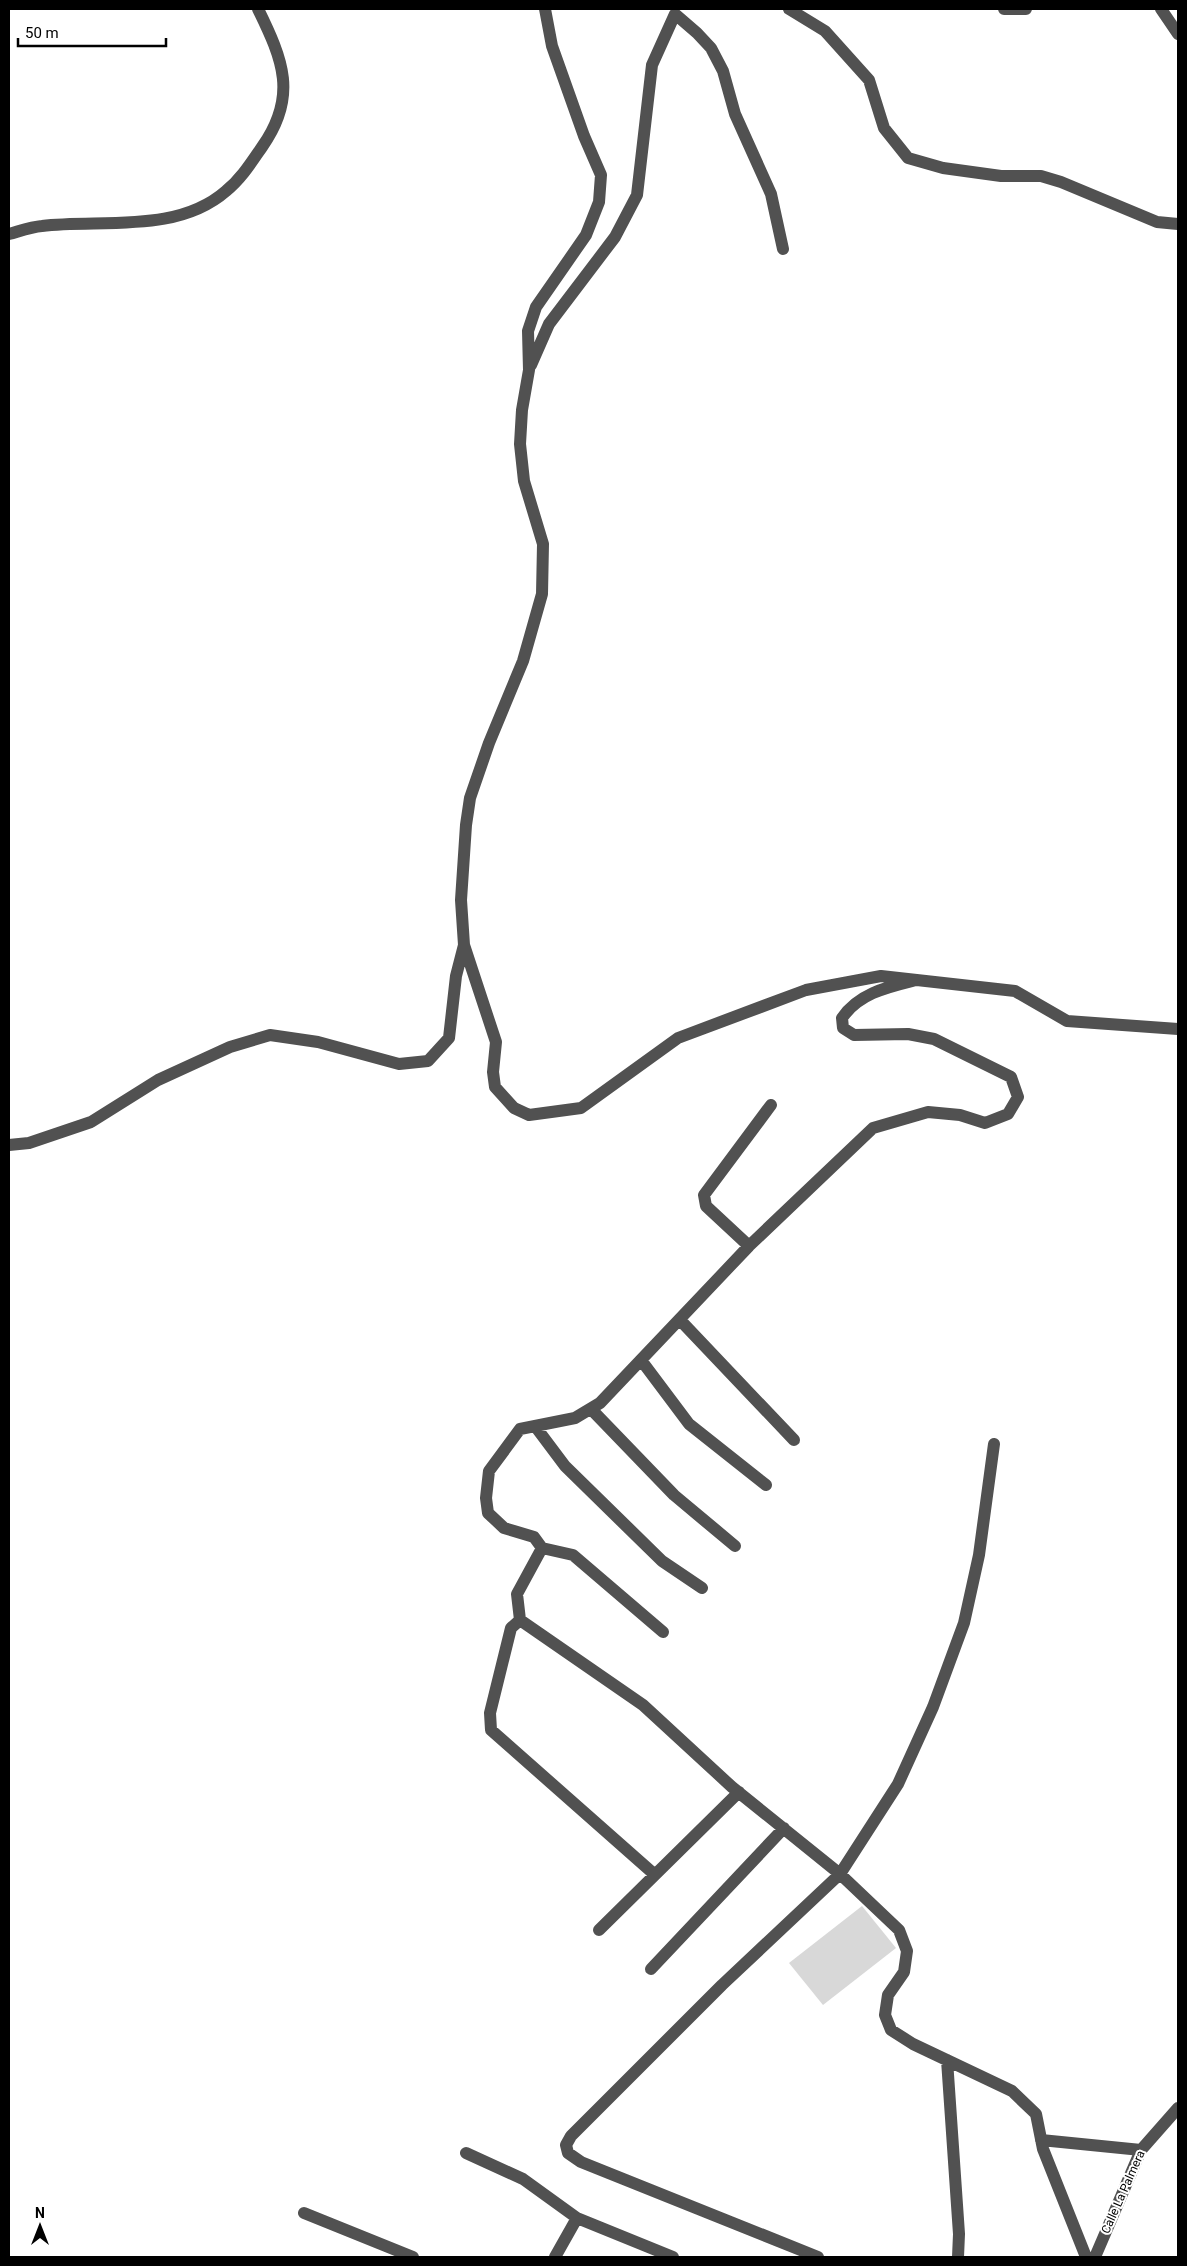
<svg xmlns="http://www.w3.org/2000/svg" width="1187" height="2266" viewBox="0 0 1187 2266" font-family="Roboto,sans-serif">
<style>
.green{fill:#d8d8d8}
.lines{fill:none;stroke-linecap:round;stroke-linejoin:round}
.minor{stroke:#515151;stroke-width:12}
.labels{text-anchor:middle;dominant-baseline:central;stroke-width:4;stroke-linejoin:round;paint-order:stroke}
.street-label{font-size:12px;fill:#000;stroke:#fff}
</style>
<rect width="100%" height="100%" fill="#fff"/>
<path class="green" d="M862 1906 896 1948 823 2005 789 1963Z"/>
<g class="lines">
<path class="minor" d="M789 9 825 31 869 80 884 128 908 158 943 168 1001 176H1041L1061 182 1157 222 1178 224
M1004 9H1026
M1161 9 1178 34
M9 234C20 231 31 227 42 226 101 219 177 234 226 191 241 179 251 163 262 147 298 96 283 60 258 9
M531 365 549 324 615 237 637 195 652 65 675 14 697 33 711 48 723 71 735 114 771 194 783 249
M464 945 496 1042 493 1072 495 1087 514 1108 529 1115 581 1108 678 1038 806 990 881 976 1015 991 1067 1021 1178 1029
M916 980C888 987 859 993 842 1018L843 1028 854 1035 908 1034 934 1039 1011 1077 1018 1097 1008 1114 985 1123 960 1115 928 1112 873 1128 749 1246 600 1403 575 1418 520 1429 489 1471 486 1498 488 1513 504 1528 534 1537 542 1548 517 1594 520 1620 643 1705 732 1787 840 1874 899 1930 907 1951 904 1972 888 1995 885 2015 891 2030 913 2044 1012 2091 1036 2114 1043 2149 1086 2257
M9 1145 29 1143 91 1122 158 1080 230 1047 270 1035 318 1042 399 1064 428 1061 449 1038 456 976 464 945 461 900 466 825 470 798 489 743 523 661 542 594 543 544 524 481 520 444 522 410 529 370 528 331 536 307 586 235 599 202 601 175 584 136 552 46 545 9
M749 1246 706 1206 704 1195 771 1105
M680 1320 794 1440
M641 1360 689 1424 766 1485
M591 1409 674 1495 735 1546
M535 1426 565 1466 662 1561 702 1588
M542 1548 573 1555 663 1632
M520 1620 511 1628 490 1713 491 1730 654 1874
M599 1930 739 1792
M651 1969 784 1828
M947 2060 959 2234 958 2257
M1041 2140 1141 2150
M466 2153 523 2179 577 2218 673 2257
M304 2213 413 2257
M555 2257 577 2218
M818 2257 581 2162 568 2153 566 2145 571 2136 722 1985 840 1874 898 1784 933 1707 964 1623 979 1555 994 1444
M1095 2257 1141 2150 1178 2108"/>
</g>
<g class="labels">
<g class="street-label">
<text transform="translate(1123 2192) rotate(-66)">Calle La Palmera</text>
</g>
</g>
<rect width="1187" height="2266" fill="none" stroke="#000000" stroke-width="20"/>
<g transform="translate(40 2226)" stroke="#ffffff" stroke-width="4" paint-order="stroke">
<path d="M0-4L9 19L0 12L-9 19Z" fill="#000000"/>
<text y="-8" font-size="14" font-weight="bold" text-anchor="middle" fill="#000000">N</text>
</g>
<path d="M18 38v8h148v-8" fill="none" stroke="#000000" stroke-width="2.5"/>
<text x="25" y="38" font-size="15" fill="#000000" stroke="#ffffff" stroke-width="4" paint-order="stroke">50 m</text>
</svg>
